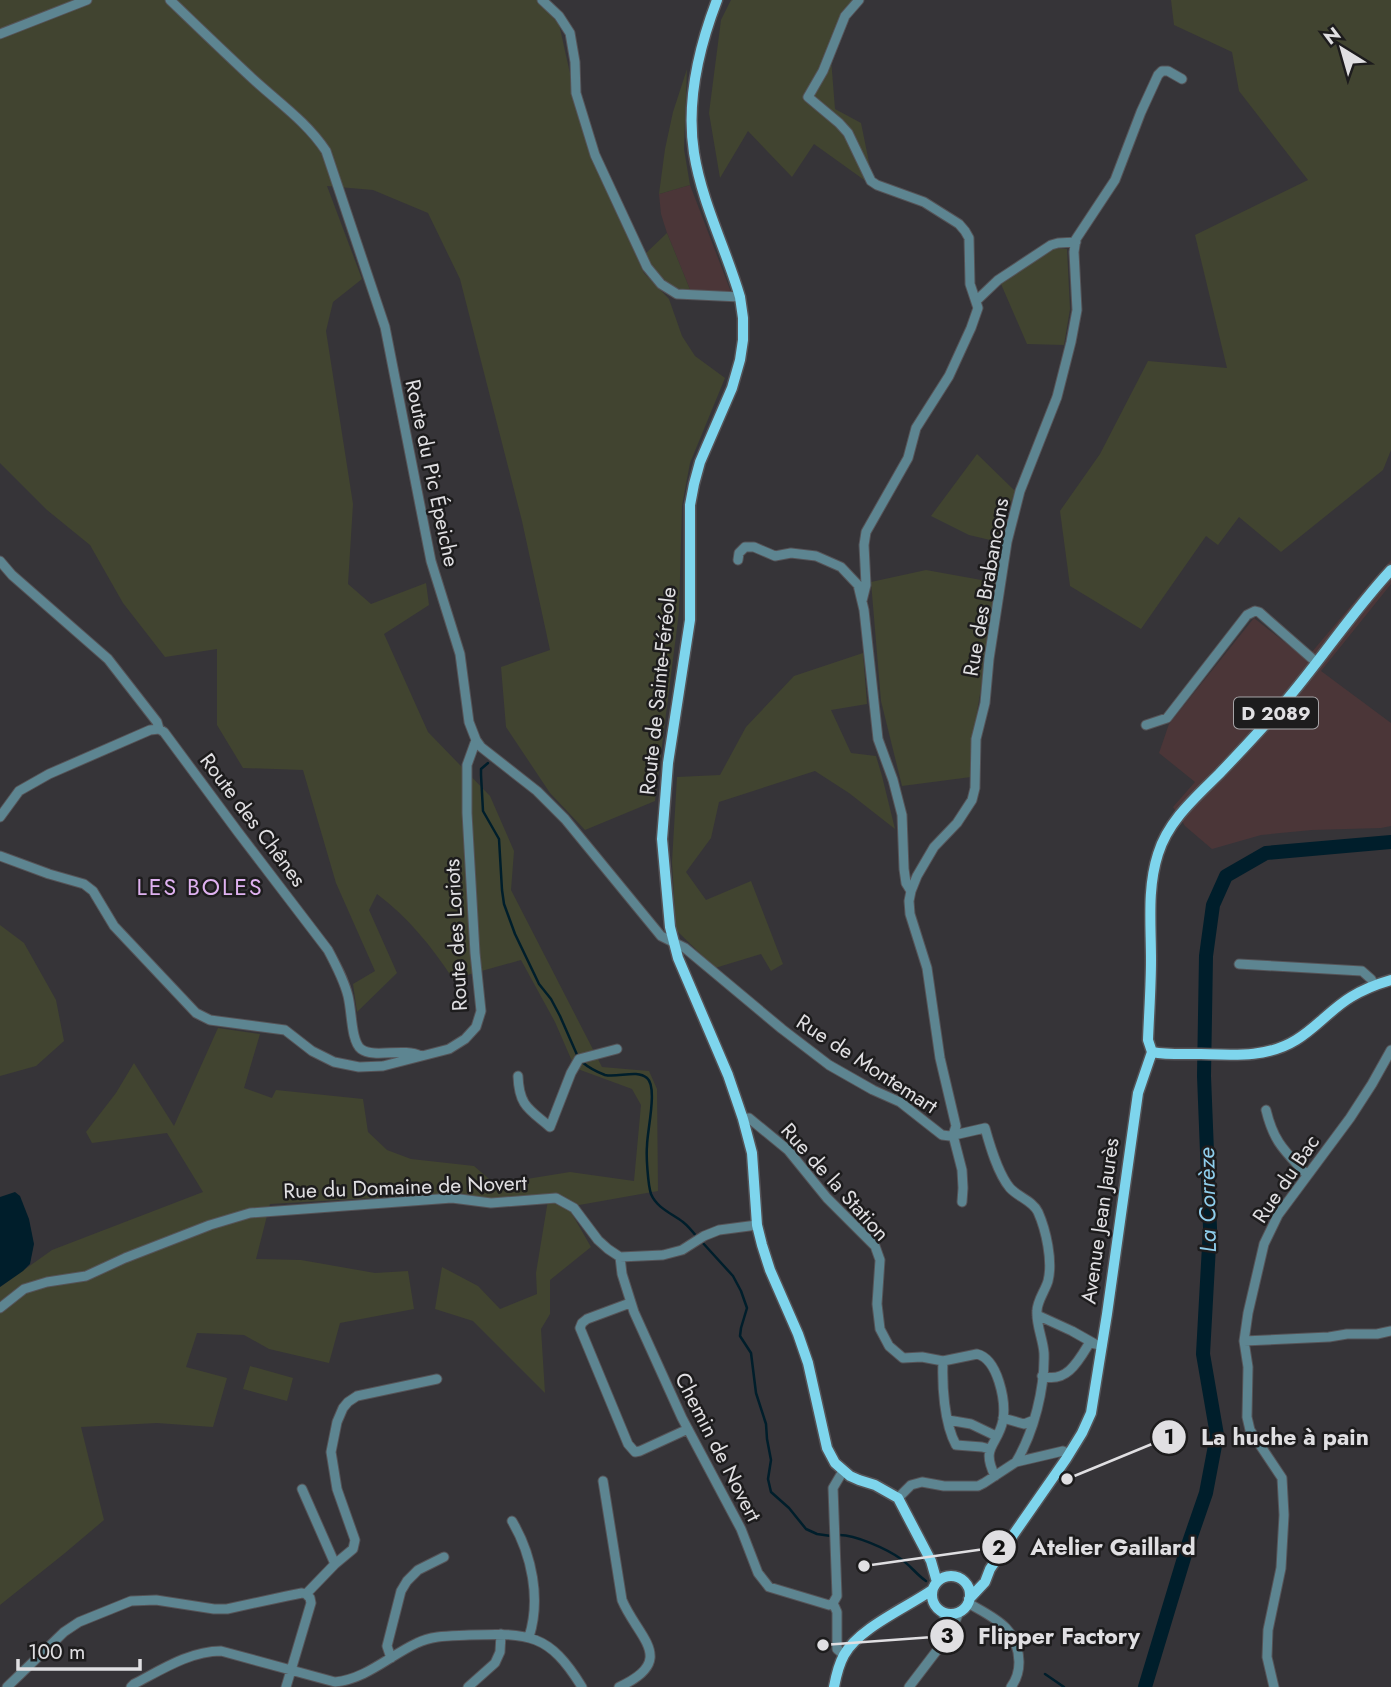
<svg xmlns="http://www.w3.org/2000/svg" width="1391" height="1687" viewBox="0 0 1391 1687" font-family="Jost,sans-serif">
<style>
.industrial{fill:#4b3638}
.green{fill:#414430}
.water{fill:#001e2b}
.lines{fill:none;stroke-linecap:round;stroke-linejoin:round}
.stream{stroke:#001e2b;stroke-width:2.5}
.river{stroke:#001e2b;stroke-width:14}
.minor-casing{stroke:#555357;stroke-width:11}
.major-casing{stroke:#555357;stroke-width:13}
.minor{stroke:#5d8591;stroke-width:9}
.major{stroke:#7ed5ed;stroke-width:10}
.labels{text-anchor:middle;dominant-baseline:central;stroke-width:5;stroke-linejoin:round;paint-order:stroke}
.shield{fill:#1d1c1d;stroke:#a6a4a7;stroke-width:2}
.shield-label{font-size:19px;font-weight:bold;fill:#e0dfe2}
.street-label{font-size:21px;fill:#e0dfe2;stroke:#1d1c1d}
.neighbourhood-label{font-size:23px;letter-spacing:2px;fill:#dfb1f0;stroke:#1d1c1d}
.water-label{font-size:23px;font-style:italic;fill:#8fceec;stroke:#1d1c1d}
.leader{fill:none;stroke:#e0dfe2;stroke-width:2.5}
.callout-dot{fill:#e0dfe2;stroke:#1d1c1d;stroke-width:2.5}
.mark-label{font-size:21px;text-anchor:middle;font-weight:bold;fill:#111}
.callout-label{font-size:23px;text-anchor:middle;font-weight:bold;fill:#e0dfe2;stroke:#1d1c1d;stroke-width:5;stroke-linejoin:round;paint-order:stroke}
</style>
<rect width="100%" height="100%" fill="#363438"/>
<path class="industrial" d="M690 185 731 292H691L667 233 661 214 659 194Z
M1391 560V584L1321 671 1391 723V826L1381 828 1312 830 1261 835 1212 849 1185 826 1173 807 1195 782 1159 753 1169 724 1254 618 1306 659 1371 582Z"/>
<path class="green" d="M0 0H537L559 24 578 109 599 174 644 273 669 299 682 336 695 356 725 378 690 463 682 506 679 612 655 801 585 830 550 793 506 727 501 667 550 650 522 521 460 279 428 213 373 190 327 186 362 279 333 302 326 331 353 504 348 584 371 604 426 583 429 605 384 634 428 732 490 796 514 851 511 890 602 1067 649 1071 657 1089 658 1191 568 1207 591 1247 550 1280V1314L541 1329 545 1393 473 1321 435 1309 442 1267 478 1286 500 1309 537 1294 536 1273 549 1194 491 1199 459 1193 270 1204 256 1259 301 1260 375 1273 408 1271 414 1309 340 1323 329 1363 269 1349 244 1335 197 1333 186 1367 227 1378 213 1427 157 1423 81 1427 104 1520 65 1553 0 1605V1287L52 1250 203 1192 167 1133 92 1143 86 1132 116 1093 134 1063 174 1126 218 1028 260 1034 244 1088 272 1098 276 1090 363 1099 368 1132 387 1150 411 1159 474 1166 495 1184 570 1172 634 1181 641 1105 632 1089 575 1068 555 1022 521 960 453 979C432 947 408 917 377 894L369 910 397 973 357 1012 353 984 375 971 336 883 303 770 243 768 217 725V649L165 657 123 603 90 545 47 510 0 463Z
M731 0H862L830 46 835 109 861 123 874 187 814 144 792 177 748 131 720 178 709 113 721 20Z
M1171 0H1391V450L1383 470 1281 552 1239 517 1218 545 1206 536 1141 629 1070 586 1060 511 1100 454 1148 361 1227 368 1195 235 1308 180 1239 91 1232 52 1174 25Z
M687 69 684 149 690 185 659 194 665 149 673 112Z
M667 233 691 292 673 287 652 269 644 255Z
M1055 248 1067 249 1070 309 1064 345 1027 344 1001 284Z
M977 454 1015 491 1007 514 1003 543 969 535 931 516Z
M926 570 998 583 973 737 971 777 902 786 881 701 871 582Z
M863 653 867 704 831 710 851 753 876 756 882 776 895 829 849 793 815 771 719 802 711 838 686 872 706 900 751 881 783 964 771 971 761 954 715 968 676 930 672 862 677 777 720 775 746 727 794 676Z
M0 925 24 943 56 1000 64 1041 36 1066 0 1076Z
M250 1366 293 1378 287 1401 243 1389Z"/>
<path class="water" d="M15 1192 20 1196 29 1219 34 1244 30 1264 23 1271 0 1287V1197Z"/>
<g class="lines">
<path class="stream" d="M488 763 481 769V775L483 811 499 839 502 890 504 904 515 934 539 984 551 999 560 1016 578 1057
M582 1062C588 1067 597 1072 605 1075 618 1078 637 1069 647 1078 658 1087 647 1131 647 1146 646 1156 648 1185 651 1194 657 1208 671 1213 683 1222 688 1226 693 1232 697 1237
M702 1242 733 1276 741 1291 747 1308 741 1328 740 1336 751 1353 756 1393 766 1424 767 1439 771 1460 768 1479 771 1492 789 1508 806 1529 817 1534 831 1536
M838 1535C854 1534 887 1549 901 1559 910 1565 917 1575 926 1581
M1045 1674 1064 1687"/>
<path class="river" d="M1145 1687 1187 1548 1206 1493 1217 1435 1203 1354 1210 1228 1204 1076 1206 956 1213 905 1226 876 1266 853 1391 842"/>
<defs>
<path id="minor" d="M170 0C197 26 225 53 253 79 278 102 307 122 326 151L385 327 431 561 460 654 469 722 476 740 481 747 537 791 565 819 661 936 685 948 782 1029 829 1065 873 1090 900 1102 942 1135 950 1136 985 1128C990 1146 998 1174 1010 1188 1018 1197 1033 1201 1038 1212 1046 1230 1053 1261 1048 1281 1045 1291 1037 1301 1037 1311 1036 1325 1043 1339 1044 1353 1045 1388 1034 1432 1016 1462
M542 0 559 16 570 33 575 62 576 93 595 155 647 267 661 284 677 294 740 297
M859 0 845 16 823 71 808 97 839 123 848 133 871 181 877 185 924 202 959 224 965 231 969 238 970 284 978 308 971 328 949 376 916 428 908 458 866 532 864 545 866 585 862 601
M0 34 87 0
M976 301 998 280 1051 245 1058 243 1076 242
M738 560 739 553 745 547H754L775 556 791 553 816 556 841 567 858 585 864 610 878 739 893 780 902 815 904 869 906 883 911 891
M0 561 12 575 108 659 157 722 159 729
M1146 725 1167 718 1247 615 1255 611 1259 612 1316 662
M0 817 19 791 49 774 150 730 159 729 164 732 238 832 328 950C336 965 344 980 348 996 351 1009 351 1022 354 1035 355 1039 357 1046 361 1049 375 1059 403 1047 421 1056
M0 856 49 874 84 884 93 891 114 926 196 1013 210 1020 285 1030 312 1051 334 1062 359 1067 383 1066 449 1049 465 1039 476 1027 481 1011 475 953 467 813V765L476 740
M1239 964 1362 971 1371 979 1374 985
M518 1076C519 1106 529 1109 550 1127L571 1073 579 1059 617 1049
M1266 1110C1274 1143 1285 1151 1307 1175
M743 1119 749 1118 788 1150 827 1198 875 1246 880 1260 877 1304 880 1329 889 1346 903 1358 922 1357 943 1361 977 1354C998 1359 1006 1401 1003 1420 998 1446 980 1446 995 1476
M962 1202 963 1188 962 1170 953 1135 956 1126 940 1058 927 968 910 914 909 901 911 891 917 876 934 847 957 823 972 800 975 788 976 739 985 703 989 659 1007 542 1020 491 1057 397 1071 342 1077 310 1074 252 1076 239 1115 180 1141 112 1158 75 1162 71H1168L1182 79
M620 1257 622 1274 634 1312 682 1418 741 1529 758 1573 769 1587 829 1605 833 1603
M630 1303 587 1319 582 1323 580 1328 628 1444 635 1452 640 1451 688 1429
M0 1308 24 1289 47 1282 86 1276 125 1258 210 1225 250 1213 452 1198 491 1203 556 1198 574 1208 598 1240 608 1249 620 1257 663 1255 682 1250 704 1236 719 1230 757 1225
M1037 1315 1072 1331 1095 1344 1102 1346
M1244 1341 1329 1337 1347 1334H1377L1391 1331
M943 1361C942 1385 944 1423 956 1445L982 1447 990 1449
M1042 1376C1067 1384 1079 1360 1090 1342
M1003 1418 1024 1424 1034 1420
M948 1420 971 1424 996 1436
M843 1471 833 1488 837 1596 833 1603 837 1612V1649L844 1655
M603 1481 622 1600C638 1638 678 1660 619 1687
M898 1498 911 1485 922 1482 944 1486H978L984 1483 1016 1462 1063 1451 1069 1454
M512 1521C532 1555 541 1599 529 1637
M335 1564 353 1549 355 1540 337 1489 331 1452 337 1422 343 1408 348 1402 357 1396 437 1379
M968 1603C994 1618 1018 1627 1019 1662 1019 1672 1017 1679 1011 1687
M941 1611 947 1621 944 1636
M391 1658 387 1646 401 1591 407 1581 418 1570 444 1557
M7 1687 64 1632 79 1622 131 1601 156 1600 214 1609H227L287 1596 302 1593 306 1594 335 1564 302 1489
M131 1687 134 1684C161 1670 190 1651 221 1651L335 1682C366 1679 389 1656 417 1643 433 1635 451 1636 469 1635 529 1633 549 1633 582 1687
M286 1687 311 1603 310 1598 306 1594
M468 1687 495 1663 500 1652 501 1634
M909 1687 951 1632 959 1612
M1274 1687 1267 1657 1268 1630 1281 1568 1284 1515 1282 1478 1250 1430 1247 1417 1248 1367 1244 1341 1248 1313 1264 1244 1278 1215 1350 1118 1372 1084 1391 1050"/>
<path id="major" d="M717 0C699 47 686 102 694 153 702 203 726 249 740 297L743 318V340L740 360 732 388 700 462 694 484 690 505V620L668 763 662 839 670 927 678 958 728 1075 743 1119 752 1153 757 1225 762 1245 770 1270 798 1334 808 1363 827 1448 835 1463 850 1476 859 1480 875 1485 898 1498 931 1561 937 1582
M1152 1052C1168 1055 1184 1054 1201 1054 1233 1055 1267 1058 1296 1040 1316 1028 1331 1009 1351 997 1364 989 1377 984 1391 980
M932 1595a19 19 0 1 1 38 0a19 19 0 1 1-38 0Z
M969 1599 985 1582 990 1569 1011 1538 1066 1459 1082 1433 1091 1413 1107 1314 1138 1093 1152 1052 1148 1040C1149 1013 1151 986 1151 960 1151 924 1147 888 1158 854 1168 821 1195 798 1219 774 1241 751 1263 728 1284 703 1321 660 1352 612 1391 570
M834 1687C836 1676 838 1666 844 1655 859 1628 906 1608 932 1590"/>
</defs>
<use href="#minor" class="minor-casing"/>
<use href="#major" class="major-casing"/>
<use href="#minor" class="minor"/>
<use href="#major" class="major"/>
</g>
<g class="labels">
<rect class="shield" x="1234" y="697.5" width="84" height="31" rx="5"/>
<g class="shield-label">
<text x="1276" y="713">D 2089</text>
</g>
<g class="street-label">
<text transform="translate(432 473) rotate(78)">Route du Pic Épeiche</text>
<text transform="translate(986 587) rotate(-80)">Rue des Brabancons</text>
<text transform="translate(658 691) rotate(-84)">Route de Sainte-Féréole</text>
<text transform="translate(253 820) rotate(53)">Route des Chênes</text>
<text transform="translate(456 935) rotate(-93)">Route des Loriots</text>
<text transform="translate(867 1064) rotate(33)">Rue de Montemart</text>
<text transform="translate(1286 1179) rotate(-56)">Rue du Bac</text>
<text transform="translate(835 1182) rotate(48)">Rue de la Station</text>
<text transform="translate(405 1187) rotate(-2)">Rue du Domaine de Novert</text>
<text transform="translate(1100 1221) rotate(-82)">Avenue Jean Jaurès</text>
<text transform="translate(718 1447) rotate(63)">Chemin de Novert</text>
</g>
<g class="neighbourhood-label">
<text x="200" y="887">LES BOLES</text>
</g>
<g class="water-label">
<text transform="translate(1207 1200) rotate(-91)">La Corrèze</text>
</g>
</g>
<path class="leader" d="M1067 1479L1169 1437M864 1566L999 1547M823 1645L947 1636"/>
<g class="callout-dot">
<circle cx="1067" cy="1479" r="7"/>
<circle cx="864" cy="1566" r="7"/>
<circle cx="823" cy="1645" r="7"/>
<circle cx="1169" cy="1437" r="18"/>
<circle cx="999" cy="1547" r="18"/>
<circle cx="947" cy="1636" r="18"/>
</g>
<g class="mark-label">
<text x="1169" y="1444">1</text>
<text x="999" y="1555">2</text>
<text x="947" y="1643">3</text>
</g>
<g class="callout-label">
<text x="1285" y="1445">La huche à pain</text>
<text x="1113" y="1555">Atelier Gaillard</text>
<text x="1059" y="1644">Flipper Factory</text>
</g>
<g transform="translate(1342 49) rotate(323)" stroke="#1d1c1d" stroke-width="5" paint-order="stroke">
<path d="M0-5L12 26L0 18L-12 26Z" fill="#e0dfe2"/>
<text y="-10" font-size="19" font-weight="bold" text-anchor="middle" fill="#e0dfe2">N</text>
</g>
<path d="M18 1659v10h122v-10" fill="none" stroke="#e0dfe2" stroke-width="3.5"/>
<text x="28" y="1659" font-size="21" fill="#e0dfe2" stroke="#1d1c1d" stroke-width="5" paint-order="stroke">100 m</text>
</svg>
